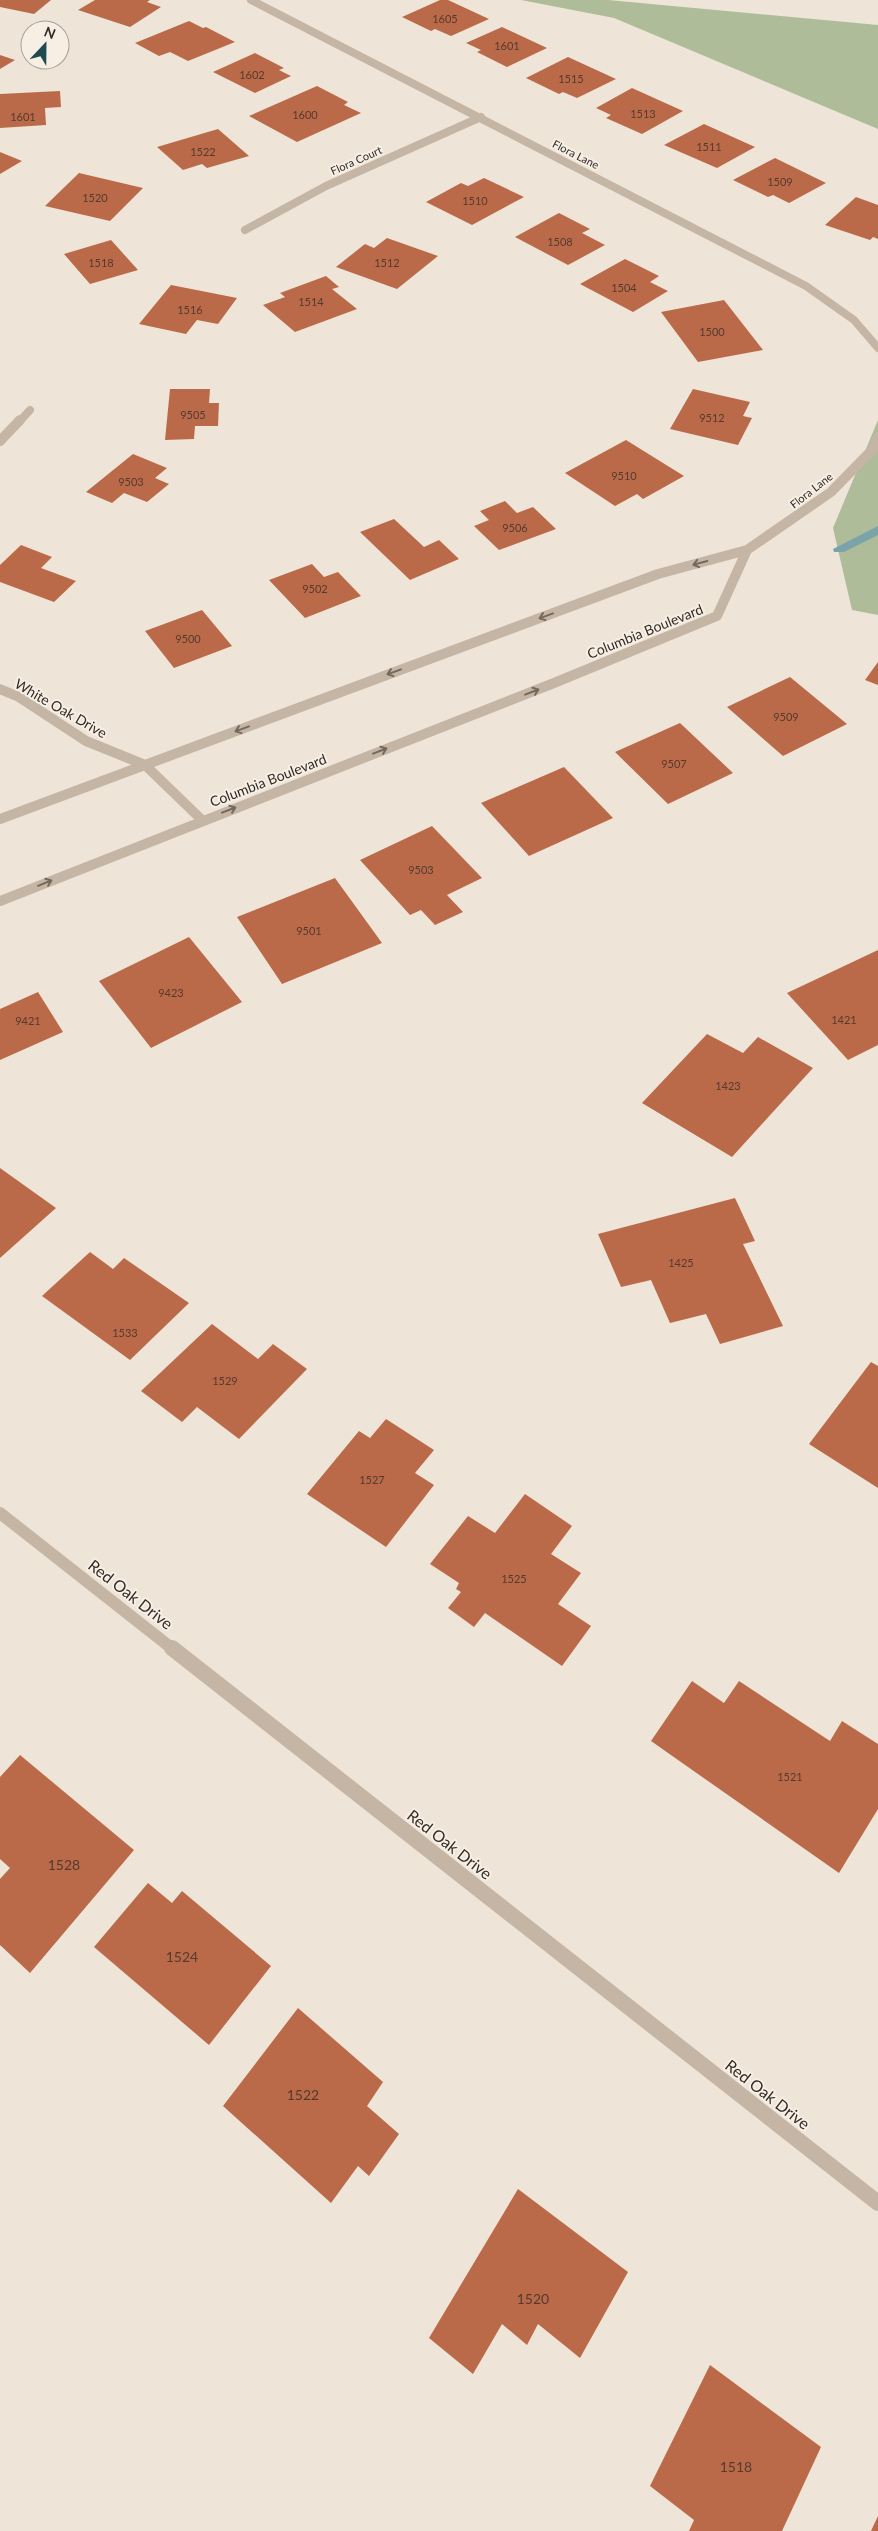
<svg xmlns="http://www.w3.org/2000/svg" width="878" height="2531" viewBox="0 0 878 2531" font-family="Lato,sans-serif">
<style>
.green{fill:#afbc9a}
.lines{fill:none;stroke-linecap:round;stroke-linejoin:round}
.stream{fill:#7aa4a9;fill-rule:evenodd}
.building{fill:#bb6a49}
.minor-far3{stroke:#c5b5a5;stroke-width:8}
.minor-far2{stroke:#c5b5a5;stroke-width:10}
.minor-far1{stroke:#c5b5a5;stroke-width:12}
.minor{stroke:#c5b5a5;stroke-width:16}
.oneway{stroke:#74695f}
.labels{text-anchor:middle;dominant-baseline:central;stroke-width:4;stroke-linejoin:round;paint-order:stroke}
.number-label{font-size:11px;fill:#543a2f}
.far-street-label{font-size:11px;fill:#322a26;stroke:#f7efe4}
.street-label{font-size:14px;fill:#322a26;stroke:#f7efe4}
.near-number-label{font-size:14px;fill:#543a2f}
.near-street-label{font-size:16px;fill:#322a26;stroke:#f7efe4}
</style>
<rect width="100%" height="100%" fill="#eee5d8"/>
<path class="green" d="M521 0H608L878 25V129L614 18Z
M878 420V615L852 610 833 528Z"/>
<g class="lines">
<path class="stream" d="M878 526V535L844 552H834L833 549Z"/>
</g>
<path class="building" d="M0 0H51L34 14 0 7Z
M95 0H150L147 2 161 7 130 27 78 10Z
M440 0H448L489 19 451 36 435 29 431 31 402 17Z
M189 21 203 28 206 27 235 42 188 61 170 52 159 56 135 43Z
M502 27 547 48 507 67 477 52 481 50 466 43Z
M255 53 284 68 279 70 291 76 255 93 213 72Z
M0 55 15 60 0 69Z
M568 57 616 79 577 98 563 92 559 94 526 78Z
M317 86 348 102 344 105 361 113 297 142 249 116Z
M632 88 683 111 642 134 606 118 611 115 596 108Z
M60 91 61 107 45 108 46 125 0 128V94Z
M704 124 755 147 717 168 664 145Z
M218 129 249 156 207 168 202 164 183 170 157 147Z
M0 152 22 161 0 174Z
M775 158 826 183 789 203 773 195 768 197 733 180Z
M79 173 143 188 110 221 45 206Z
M484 178 524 197 472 225 426 202 461 183 468 186Z
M856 197 878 205V239L873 237 870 240 825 225Z
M559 213 590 229 582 233 605 245 568 265 515 237Z
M387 238 438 256 397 289 336 267 365 244 374 248Z
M111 240 138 270 90 284 64 254Z
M625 259 659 276 650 282 668 291 633 312 580 284Z
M326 276 339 287 332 289 357 309 295 332 263 305 285 297 280 293Z
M171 285 237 298 218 324 197 320 186 334 139 324Z
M724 300 763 350 698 362 661 312Z
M170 389H210L209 403H219L218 426H195L194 439 165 440Z
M693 389 750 402 743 416 752 418 738 445 670 429Z
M626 440 684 476 643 499 637 494 615 506 565 473Z
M133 454 167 468 155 478 169 484 147 502 124 493 112 503 86 492Z
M505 501 517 513 533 507 556 529 499 550 474 526 489 520 480 511Z
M394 519 424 547 439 540 459 559 410 580 360 532Z
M21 545 52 557 41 568 76 581 54 602 0 582V565Z
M312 564 324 577 338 572 361 596 305 618 269 580Z
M202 610 232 646 174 668 145 631Z
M878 662V685L865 680Z
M790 677 847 724 783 756 727 707Z
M680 723 733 773 668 804 615 752Z
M564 767 613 818 529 856 481 803Z
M432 826 482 878 447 895 463 912 435 925 421 910 410 915 360 860Z
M335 878 382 943 282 984 237 917Z
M189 937 242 1002 151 1048 99 981Z
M878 950V1045L848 1060 787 993Z
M38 992 63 1032 0 1060V1009Z
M707 1034 743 1053 758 1037 813 1068 732 1157 642 1103Z
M0 1168 56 1208 0 1258Z
M735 1198 755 1241 743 1244 783 1326 720 1344 706 1314 670 1323 651 1280 621 1287 598 1234Z
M90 1252 113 1269 124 1258 189 1303 130 1360 42 1296Z
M212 1324 258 1359 273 1344 307 1369 239 1439 197 1407 182 1422 141 1391Z
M871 1362 878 1366V1488L809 1444Z
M386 1419 434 1450 415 1473 434 1485 386 1547 307 1494 359 1431 370 1438Z
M525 1494 572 1526 551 1554 581 1573 558 1604 591 1626 562 1666 485 1613 474 1627 448 1608 461 1592 456 1589 459 1583 430 1564 468 1516 495 1533Z
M692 1681 724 1703 739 1681 830 1741 842 1721 878 1744V1809L839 1873 651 1741Z
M20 1755 134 1850 30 1973 0 1945V1879L10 1868 0 1859V1777Z
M148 1883 172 1903 182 1891 271 1966 209 2045 94 1947Z
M298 2008 383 2082 367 2106 399 2134 369 2176 358 2166 331 2203 223 2106Z
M518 2189 628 2272 580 2358 538 2324 527 2345 502 2324 473 2374 429 2338Z
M710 2365 821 2447 782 2531H689L694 2520 650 2486Z
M878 2516V2531H871Z"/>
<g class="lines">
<path class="minor-far3" d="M251 0 806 286 854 320 878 348
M245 230 326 186 481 117
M19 422 30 410"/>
<path class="minor-far2" d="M0 441 20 420
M0 689 19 697 86 741 145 765 203 821
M0 819 658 574 747 550 831 492 874 448 878 437
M0 901 554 683 717 616 747 550"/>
<path class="minor-far1" d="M0 1513 174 1650"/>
<path class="minor" d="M172 1648 878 2203"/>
</g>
<defs><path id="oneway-shaft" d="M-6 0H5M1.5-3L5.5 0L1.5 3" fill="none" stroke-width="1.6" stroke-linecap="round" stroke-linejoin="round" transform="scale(1.25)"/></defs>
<g class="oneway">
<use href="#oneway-shaft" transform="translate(700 563) rotate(165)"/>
<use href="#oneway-shaft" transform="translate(546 616) rotate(160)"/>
<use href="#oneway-shaft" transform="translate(394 672) rotate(160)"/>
<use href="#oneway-shaft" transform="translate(532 692) rotate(-21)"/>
<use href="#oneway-shaft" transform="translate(242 729) rotate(160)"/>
<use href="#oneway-shaft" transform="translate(380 751) rotate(-21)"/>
<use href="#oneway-shaft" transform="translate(229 810) rotate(-21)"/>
<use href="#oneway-shaft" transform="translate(45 883) rotate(-22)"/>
</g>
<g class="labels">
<g class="number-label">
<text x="445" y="18">1605</text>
<text x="507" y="45">1601</text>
<text x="252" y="74">1602</text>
<text x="571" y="78">1515</text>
<text x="643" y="113">1513</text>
<text x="305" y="114">1600</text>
<text x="23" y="116">1601</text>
<text x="709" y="146">1511</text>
<text x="203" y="151">1522</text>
<text x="780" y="181">1509</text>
<text x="95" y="197">1520</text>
<text x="475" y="200">1510</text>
<text x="560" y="241">1508</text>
<text x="101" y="262">1518</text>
<text x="387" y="262">1512</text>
<text x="624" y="287">1504</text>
<text x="311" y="301">1514</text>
<text x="190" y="309">1516</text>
<text x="712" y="331">1500</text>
<text x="193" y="414">9505</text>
<text x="712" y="417">9512</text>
<text x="624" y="475">9510</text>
<text x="131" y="481">9503</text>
<text x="515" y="527">9506</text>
<text x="315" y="588">9502</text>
<text x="188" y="638">9500</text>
<text x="786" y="716">9509</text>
<text x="674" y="763">9507</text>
<text x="421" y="869">9503</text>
<text x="309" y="930">9501</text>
<text x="171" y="992">9423</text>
<text x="844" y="1019">1421</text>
<text x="28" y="1020">9421</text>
<text x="728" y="1085">1423</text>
<text x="681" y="1262">1425</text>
<text x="125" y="1332">1533</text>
<text x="225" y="1380">1529</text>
<text x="372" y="1479">1527</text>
<text x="514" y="1578">1525</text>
<text x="790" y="1776">1521</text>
</g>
<g class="far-street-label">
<text transform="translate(576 154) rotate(27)">Flora Lane</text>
<text transform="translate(356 160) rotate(-24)">Flora Court</text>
<text transform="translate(811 490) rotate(-38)">Flora Lane</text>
</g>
<g class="street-label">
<text transform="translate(645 631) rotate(-22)">Columbia Boulevard</text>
<text transform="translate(61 708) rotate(30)">White Oak Drive</text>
<text transform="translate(268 780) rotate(-21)">Columbia Boulevard</text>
</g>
<g class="near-number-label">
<text x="64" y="1864">1528</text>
<text x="182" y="1956">1524</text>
<text x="303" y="2094">1522</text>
<text x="533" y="2298">1520</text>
<text x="736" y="2466">1518</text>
</g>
<g class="near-street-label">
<text transform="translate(131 1594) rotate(38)">Red Oak Drive</text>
<text transform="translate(450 1844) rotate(38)">Red Oak Drive</text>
<text transform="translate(768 2094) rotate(38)">Red Oak Drive</text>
</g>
</g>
<g transform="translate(45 45) rotate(22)"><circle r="24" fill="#f7efe4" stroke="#a8a098"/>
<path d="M0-4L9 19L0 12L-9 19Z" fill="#1f4a4f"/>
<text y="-8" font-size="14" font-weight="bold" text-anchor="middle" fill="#322a26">N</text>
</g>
</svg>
